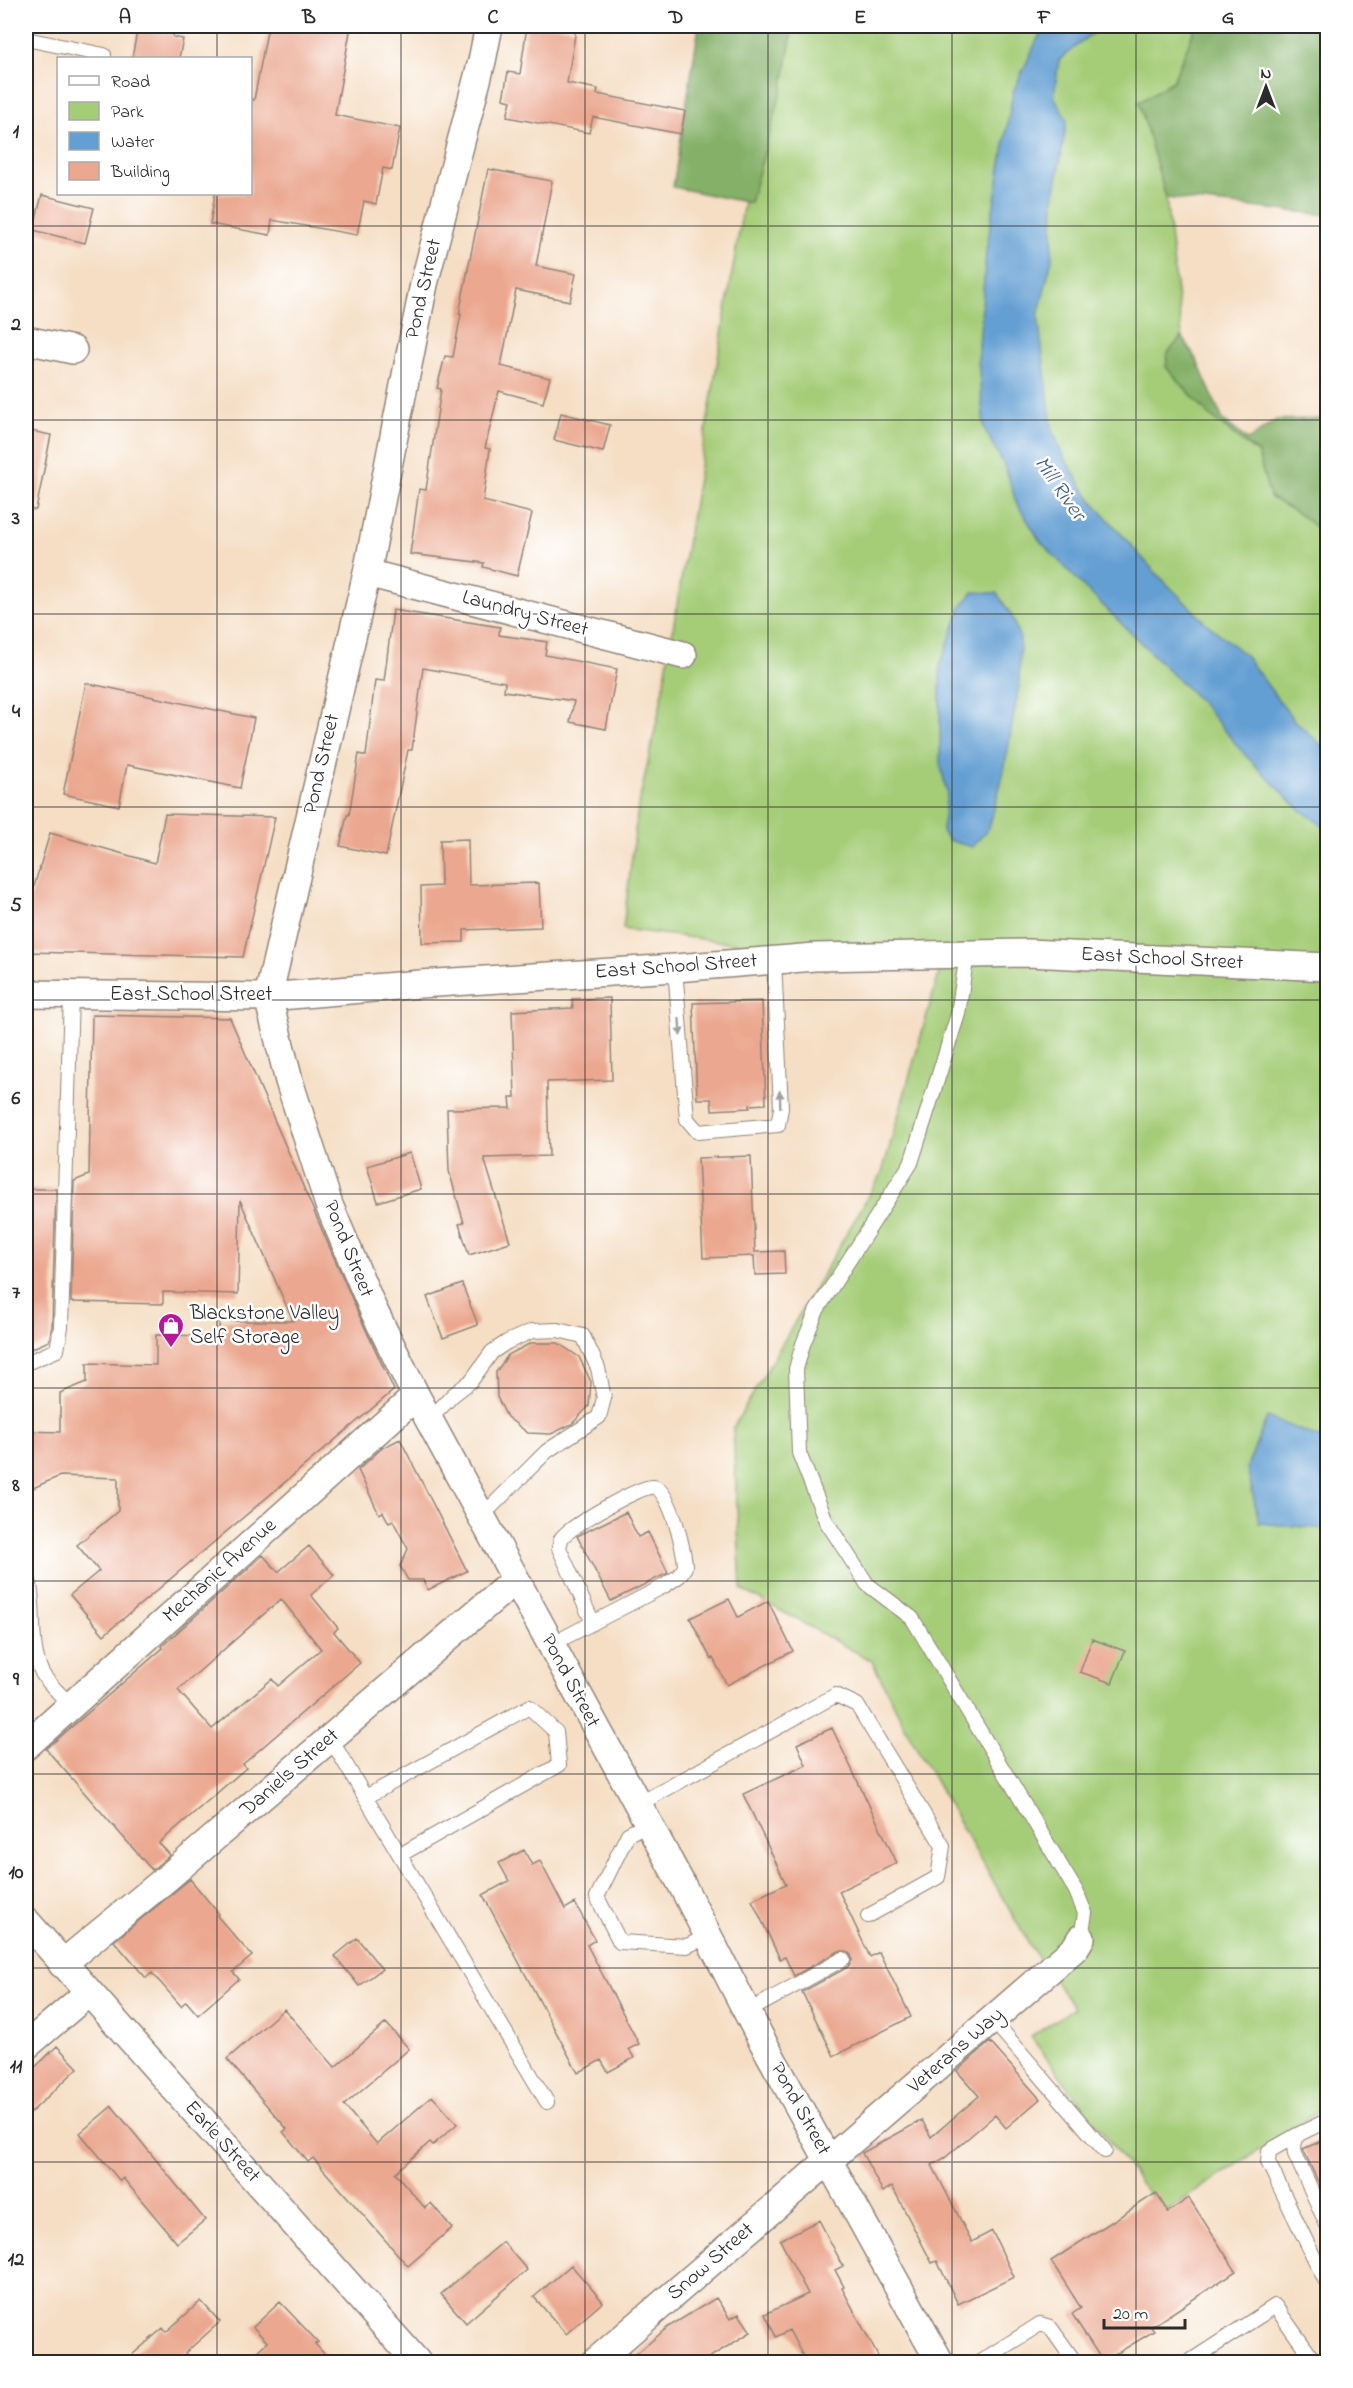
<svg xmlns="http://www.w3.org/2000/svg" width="1353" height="2388" viewBox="0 0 1353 2388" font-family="'Indie Flower',sans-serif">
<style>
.green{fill:#a5cd78;stroke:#687c52;stroke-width:1.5}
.forest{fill:#84b068;stroke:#586e4a;stroke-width:1.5}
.water{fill:#639fd3;stroke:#47657f;stroke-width:1.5}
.building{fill:#eba78f;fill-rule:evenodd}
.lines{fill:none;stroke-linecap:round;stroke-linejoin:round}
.lane-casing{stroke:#908478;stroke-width:16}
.street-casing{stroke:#908478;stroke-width:30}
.lane{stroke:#fff;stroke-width:14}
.street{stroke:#fff;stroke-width:27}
.oneway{fill:#a0a0a0}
.grid{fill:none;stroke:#2b2b2b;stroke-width:1.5;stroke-opacity:0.55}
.labels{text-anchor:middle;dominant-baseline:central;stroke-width:5;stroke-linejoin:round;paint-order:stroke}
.street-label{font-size:21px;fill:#2b2b2b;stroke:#fff}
.poi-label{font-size:21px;fill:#2b2b2b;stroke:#fff;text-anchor:start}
.water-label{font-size:22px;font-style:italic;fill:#445f77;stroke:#fff}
.neatline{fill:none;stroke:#2b2b2b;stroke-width:2}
.grid-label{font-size:20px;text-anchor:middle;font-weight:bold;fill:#2b2b2b}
</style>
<rect width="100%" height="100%" fill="#fff"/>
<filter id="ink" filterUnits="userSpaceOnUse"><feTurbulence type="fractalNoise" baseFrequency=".0167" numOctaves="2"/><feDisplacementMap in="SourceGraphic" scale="12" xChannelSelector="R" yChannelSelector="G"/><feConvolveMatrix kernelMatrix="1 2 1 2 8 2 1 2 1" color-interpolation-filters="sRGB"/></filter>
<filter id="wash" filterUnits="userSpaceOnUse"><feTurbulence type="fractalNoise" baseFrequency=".008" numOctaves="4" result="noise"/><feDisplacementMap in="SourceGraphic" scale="24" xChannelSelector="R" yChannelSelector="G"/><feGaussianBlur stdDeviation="1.35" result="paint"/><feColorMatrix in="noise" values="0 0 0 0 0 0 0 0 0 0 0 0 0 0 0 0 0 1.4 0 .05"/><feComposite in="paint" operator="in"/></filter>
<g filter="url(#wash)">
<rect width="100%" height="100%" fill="#f5dec4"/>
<path class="green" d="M786 26H1196L1173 81 1140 102 1166 198 1182 336 1168 353 1209 415 1258 454 1270 497 1302 516 1327 536 1328 2105 1163 2213 1031 2037 1074 2008 1031 1947 910 1737 872 1661 741 1589 733 1428 882 1173 940 969 623 929 638 808 660 707 747 184Z"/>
<path class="forest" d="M699 26H793L783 86 750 203 673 187Z
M1196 26H1327V215L1166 198 1139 102 1173 81Z
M1182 336 1197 361 1223 420 1248 440 1276 420 1325 419 1328 431 1327 536 1302 516 1270 497 1258 453 1209 415 1166 367 1168 353Z"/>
<path class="water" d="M1047 26H1101L1059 60 1054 96 1067 120 1054 198 1052 259 1038 316 1052 428 1062 454 1081 485 1098 508 1155 572 1205 622 1245 655 1293 719 1327 750V829L1298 808 1246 756 1199 700 1083 586 1040 541 1016 502 1005 467 984 428 978 360 986 251 1013 92 1037 40Z
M973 592 997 593 1012 616 1020 639 1019 686 1004 771 989 828 972 847 948 840 942 831 947 793 940 763V666L961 607Z
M1267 1417 1327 1441V1529L1259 1523 1247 1467Z"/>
<g id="blocks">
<path class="building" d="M138 26H175L173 37 183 39 179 58H132Z
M268 26H351L335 115 400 128 392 170 383 168 376 204 364 201 357 235 272 220 270 235 210 224 215 194H250V99L254 100Z
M527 26H552L576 29 567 83 598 89 597 94 685 111 681 134 593 117 589 133 507 117 511 101 503 99 508 72 520 74Z
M488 169 552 181 536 266 576 274 570 301 516 290 501 366 550 378 543 403 499 391 485 448 490 449 483 501 532 513 517 576 483 567 484 563 410 554 419 489 426 490 441 389 437 388 445 356 453 357 461 314H459Z
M42 195 94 208 85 243 33 230Z
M561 413 610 425 603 452 554 440Z
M26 430 51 435 36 510 26 509Z
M393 610 500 627 499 635 547 642 545 655 617 669 606 729 570 722 574 701 504 691 505 682 423 668 412 750H408L386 856 340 846 347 815H349L359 754 366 756 375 680 384 681Z
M86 683 254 718 240 788 127 765 119 806 63 794Z
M165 814 275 817 243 957 26 952V913L50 833 155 863Z
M468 839 469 885 539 883 541 927 464 930V942L422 943 421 887 441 886 440 840Z
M610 998 612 1080 547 1082 549 1156 484 1158 510 1242 469 1255 459 1224 464 1223 449 1171 447 1109 511 1108 510 1097H515L512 1011 573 1008 572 999Z
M762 1001 766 1104 750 1105V1108L712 1110 711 1099H697L693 1003Z
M92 1015 230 1018 359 1315 394 1390 104 1635 70 1595 99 1571 77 1545 118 1511V1478L60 1476 26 1491V1431L60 1432V1393L87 1382V1363L156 1365V1335L219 1336V1321H293L240 1200 238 1294 163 1292V1304L71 1302 74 1181 89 1175Z
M410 1153 421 1189 378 1202 367 1166Z
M751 1156 755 1252 784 1251 785 1274 755 1275 754 1256 703 1258 698 1158Z
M26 1189H56L52 1326 49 1341 26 1351Z
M462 1284 478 1325 443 1338 427 1297Z
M531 1343H558L579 1357 591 1382 589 1406 572 1424 551 1434 528 1433 507 1417 497 1397 496 1372 508 1355Z
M400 1439 467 1571 428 1590 423 1580H408L400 1566 408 1549 393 1521 389 1523 383 1512 379 1514 358 1470 382 1448Z
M626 1512 638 1537 648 1532 668 1573 611 1601 577 1536Z
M309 1546 334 1575 311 1595 338 1628 334 1632 360 1663 243 1764 246 1768 159 1843 170 1855 152 1870 46 1749 163 1648 162 1646 263 1555 278 1572ZM281 1599 321 1649 278 1686 272 1679 212 1729 178 1690Z
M729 1599 738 1617 768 1601 793 1651 727 1685 713 1658 711 1659 690 1618Z
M1092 1639 1125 1651 1112 1683 1080 1672Z
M832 1728 897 1863 839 1891 870 1957 879 1952 911 2017 834 2056 802 1992 848 1967 852 1960 851 1955 847 1951H839L794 1976 785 1957 780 1959 752 1900 786 1884 743 1794 806 1765 797 1744Z
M524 1850 532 1865 540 1861 565 1909 575 1903 595 1940 587 1945 639 2044 629 2049 634 2058 608 2072 601 2060 578 2073 483 1895 509 1881 499 1863Z
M190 1879 219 1914 217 1916 252 1956 233 1972 239 1979 198 2015 186 2001 181 2006 152 1973 146 1978 114 1941Z
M357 1938 382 1969 359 1986 335 1956Z
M284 2009 335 2067 386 2023 409 2049 344 2105 377 2144 432 2096 457 2124 433 2145 430 2142 395 2173 425 2208 431 2203 452 2228 408 2266 313 2158 308 2162 283 2132 287 2129 227 2059Z
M990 2042 1040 2099 1006 2128 995 2115 946 2157 932 2165 972 2242 992 2231 1014 2277 958 2304 937 2261 932 2263 892 2186 883 2192 862 2153 922 2120 931 2137 979 2096 957 2071Z
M57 2046 78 2068 26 2117V2076Z
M112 2106 205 2220 177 2243 123 2178 120 2181 80 2133Z
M1328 2138V2204L1303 2149Z
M1156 2193 1168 2212 1189 2198 1236 2271 1151 2327 1154 2331 1103 2362 1072 2314 1081 2308 1051 2261Z
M819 2220 843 2266 835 2270 844 2287 842 2288 881 2362H806L789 2330 776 2337 765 2314 808 2294 780 2240Z
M503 2242 527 2270 466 2323 441 2294Z
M571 2265 603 2302 566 2334 534 2297Z
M716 2298 730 2319 739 2314 751 2332 702 2362H627L668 2327Z
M201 2301 220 2322 185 2353 194 2362H124L163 2328 166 2332Z
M280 2302 318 2342 315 2344 332 2362H245L267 2342 253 2327Z"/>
</g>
</g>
<g filter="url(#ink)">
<use href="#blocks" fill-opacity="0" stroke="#908478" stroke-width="1.5"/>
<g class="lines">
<defs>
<path id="lane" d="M26 39 104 55
M967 954 958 1014 911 1163 817 1310 803 1344 796 1369 799 1453 826 1521 867 1584 912 1618 1076 1891 1085 1913 1081 1938
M675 968 687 1119 698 1132 778 1125 781 1108 774 960
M26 1363 57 1350 61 1327 71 995
M429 1420 453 1395 471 1381 492 1352 507 1342 532 1331 558 1330 583 1336 598 1368 604 1398 599 1417 547 1451 481 1517
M26 1571C38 1603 27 1642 42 1673 48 1684 62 1695 70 1705
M550 1645 664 1586 679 1576 685 1567C685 1551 670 1490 654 1487 642 1484 567 1528 561 1539 561 1540 559 1548 559 1548L593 1623
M330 1738 547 2102
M366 1797 529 1707 556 1732 559 1765 400 1855
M637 1805 836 1695 857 1705 943 1846 938 1877 868 1916
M648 1824 628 1834 597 1897 620 1942 687 1946 708 1936
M747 2012 843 1959
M992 2019 1105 2151
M1328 2120 1297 2135 1294 2146 1295 2154 1328 2227
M1297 2135 1269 2151 1268 2162 1320 2270
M1328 2266 1320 2270 1328 2285
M980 2362 1040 2324 1050 2327 1075 2362
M1189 2362 1275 2306 1315 2362"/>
<path id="street" d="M489 26 482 61 424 284 367 573 268 997 289 1081 329 1205 373 1309 416 1396 683 1887 759 2035 940 2362
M26 340 73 350
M367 573 683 655
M26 994 268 997 420 984 675 968 815 957 1028 953 1328 967
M26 1746 416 1396
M26 1921 417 2362
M62 1964 167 1878 515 1580
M26 2046 88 1993
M595 2362 1075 1948 1081 1938"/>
</defs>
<use href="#lane" class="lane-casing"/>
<use href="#street" class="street-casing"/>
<use href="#lane" class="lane"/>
<use href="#street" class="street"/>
</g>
<defs><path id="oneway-solid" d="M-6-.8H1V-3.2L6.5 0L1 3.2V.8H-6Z" transform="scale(1.5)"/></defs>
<g class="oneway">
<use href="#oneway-solid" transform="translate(680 1027) rotate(86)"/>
<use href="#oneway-solid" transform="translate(780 1099) rotate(-92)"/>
</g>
</g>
<path class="grid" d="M217 26V58M401 26V2362M585 26V2362M768 26V2362M952 26V2362M1136 26V2362M217 194V2362M26 226H1328M26 420H1328M26 614H1328M26 807H1328M26 1000H1328M26 1194H1328M26 1388H1328M26 1581H1328M26 1774H1328M26 1968H1328M26 2162H1328"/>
<defs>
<symbol id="shop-pin" viewBox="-11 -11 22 30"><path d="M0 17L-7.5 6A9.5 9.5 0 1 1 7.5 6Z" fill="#b5179e" stroke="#fff"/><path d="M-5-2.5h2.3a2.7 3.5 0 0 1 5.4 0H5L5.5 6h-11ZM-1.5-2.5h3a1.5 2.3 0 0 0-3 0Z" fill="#fff"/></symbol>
</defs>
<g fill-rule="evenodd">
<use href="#shop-pin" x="156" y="1311" width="30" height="40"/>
</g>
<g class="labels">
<g class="street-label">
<text transform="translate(424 289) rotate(-77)">Pond Street</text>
<text transform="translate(525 614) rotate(15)">Laundry Street</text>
<text transform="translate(322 764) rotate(-77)">Pond Street</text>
<text transform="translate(1162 959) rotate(3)">East School Street</text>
<text transform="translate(676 967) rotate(-4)">East School Street</text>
<text x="191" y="995">East School Street</text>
<text transform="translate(348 1249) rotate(68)">Pond Street</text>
<text transform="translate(220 1571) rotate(-42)">Mechanic Avenue</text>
<text transform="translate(570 1681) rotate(62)">Pond Street</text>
<text transform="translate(290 1773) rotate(-41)">Daniels Street</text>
<text transform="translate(956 2051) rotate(-41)">Veterans Way</text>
<text transform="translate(800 2109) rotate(61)">Pond Street</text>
<text transform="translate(222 2142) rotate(48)">Earle Street</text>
<text transform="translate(711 2262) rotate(-41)">Snow Street</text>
</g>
<g class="poi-label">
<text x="190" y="1314">Blackstone Valley<tspan x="190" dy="24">Self Storage</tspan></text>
</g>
<g class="water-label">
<text transform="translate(1059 489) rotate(55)">Mill River</text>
</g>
</g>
<rect width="1353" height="2388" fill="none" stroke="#fff" stroke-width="66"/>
<rect x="57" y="57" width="195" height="138" fill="#ffffff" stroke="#aaaaaa" stroke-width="1.5"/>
<rect x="69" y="76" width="30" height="9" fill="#ffffff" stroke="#aaaaaa" stroke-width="1.5"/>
<text x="111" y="87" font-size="18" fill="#2b2b2b">Road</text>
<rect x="69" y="102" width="30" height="18" fill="#a5cd78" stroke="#aaaaaa" stroke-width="1.5"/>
<text x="111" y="117" font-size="18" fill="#2b2b2b">Park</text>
<rect x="69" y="132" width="30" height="18" fill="#639fd3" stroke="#aaaaaa" stroke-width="1.5"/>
<text x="111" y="147" font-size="18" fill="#2b2b2b">Water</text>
<rect x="69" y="162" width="30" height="18" fill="#eba78f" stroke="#aaaaaa" stroke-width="1.5"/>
<text x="111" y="177" font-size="18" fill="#2b2b2b">Building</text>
<g transform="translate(1266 87)" stroke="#ffffff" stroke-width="4.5" paint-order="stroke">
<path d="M0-4.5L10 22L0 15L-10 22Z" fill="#2b2b2b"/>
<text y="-9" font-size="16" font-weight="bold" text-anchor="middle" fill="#2b2b2b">N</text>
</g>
<path d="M1104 2319v9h81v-9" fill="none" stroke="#2b2b2b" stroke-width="3"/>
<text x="1113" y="2319" font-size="18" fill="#2b2b2b" stroke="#ffffff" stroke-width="4.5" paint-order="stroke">20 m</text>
<rect x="33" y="33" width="1287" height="2322" class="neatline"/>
<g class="grid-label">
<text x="125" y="23">A</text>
<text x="309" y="23">B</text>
<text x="493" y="23">C</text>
<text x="676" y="23">D</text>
<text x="860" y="23">E</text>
<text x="1044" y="23">F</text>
<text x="1228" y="23">G</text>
<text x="16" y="137">1</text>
<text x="16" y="330">2</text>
<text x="16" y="524">3</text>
<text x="16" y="717">4</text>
<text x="16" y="911">5</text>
<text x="16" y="1104">6</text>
<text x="16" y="1298">7</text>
<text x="16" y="1491">8</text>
<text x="16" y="1685">9</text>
<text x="16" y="1878">10</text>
<text x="16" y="2072">11</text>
<text x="16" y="2265">12</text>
</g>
</svg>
